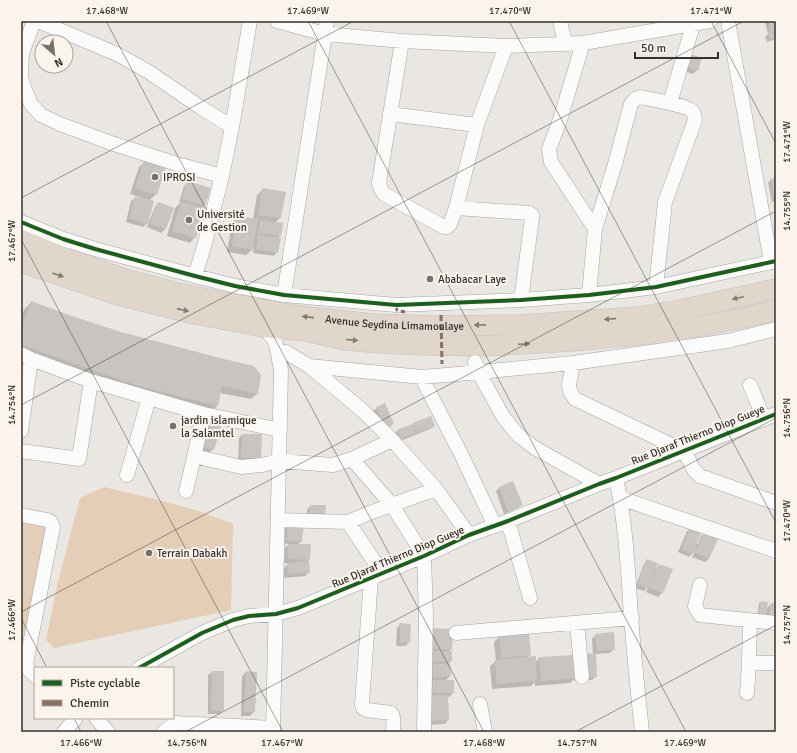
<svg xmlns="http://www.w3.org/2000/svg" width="797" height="753" viewBox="0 0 797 753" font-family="Signika,sans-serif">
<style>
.green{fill:#e4ceb8}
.shadow{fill:#0003}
.building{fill:#c7c4c2}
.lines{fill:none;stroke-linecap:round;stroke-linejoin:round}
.minor-casing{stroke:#a7a5a1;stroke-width:15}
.highway-casing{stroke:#c4c1bf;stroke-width:21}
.minor{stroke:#fcfbfb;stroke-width:14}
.highway{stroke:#e0d6cb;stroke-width:20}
.quiet{stroke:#8d6e63;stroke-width:3;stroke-dasharray:6 3;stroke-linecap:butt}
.cycleway-casing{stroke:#fbf4ec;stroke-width:6}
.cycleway{stroke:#1b5e20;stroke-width:4}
.oneway{fill:#817b75}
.ticks{fill:none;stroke:#34312e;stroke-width:1;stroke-opacity:0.45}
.poi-dot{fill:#74706d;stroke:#fbf4ec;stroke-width:1.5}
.labels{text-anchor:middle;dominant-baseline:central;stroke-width:4;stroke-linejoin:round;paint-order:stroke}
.poi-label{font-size:11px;fill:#34312e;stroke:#fbf4ec;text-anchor:start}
.street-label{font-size:11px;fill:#34312e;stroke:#fbf4ec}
.neatline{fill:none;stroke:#34312e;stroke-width:1.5}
.ticks-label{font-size:10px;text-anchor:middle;fill:#34312e}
</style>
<rect width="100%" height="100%" fill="#eae6e2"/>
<path class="green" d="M104 487C134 494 165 501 195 510 208 514 220 520 233 523L231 610 54 648 46 640 58 582 80 498Z
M21 523 48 527 21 648Z"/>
<path class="shadow" d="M765 21H776V39L767 42 765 37 768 34 765 22Z
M686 59 697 70 693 74 683 71Z
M145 162 156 194 149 201 148 222 143 227 126 222 131 201 135 198 140 199 141 197 130 194 139 167Z
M776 178V201L772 202 768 183 771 179Z
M188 182 210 189 204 206 202 209 195 237 190 243 167 236 175 208 180 203H179L184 186Z
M263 189 280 218 275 223 282 224 280 236 277 239V252L274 256 253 253 254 248 246 255 227 252 232 222 238 217 253 219 257 195Z
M158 203 173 208 165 229 161 233 147 227 155 207Z
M31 302 71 317 257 394 251 399 220 393 217 406 212 412 21 355V317L24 310Z
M377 408 393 424 390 427 382 431 373 411Z
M206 420 213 449 209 453 194 448Z
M414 424 434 426 430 429 413 436V435L411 437 397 442 394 435 397 431 412 426Z
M242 435H261L260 458 257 462 238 461 239 438Z
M500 487 521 505 518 508 504 514 496 491Z
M310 506 321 522 306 521 307 510Z
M288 525 301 541 298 545 309 560 306 563 309 572 305 576 284 578V568L289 563H284L285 548 289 544 283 543 285 528Z
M691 528 696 544H698L701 536 705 533 709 559 705 562 692 557 696 550 689 557 678 552 687 531Z
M647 560 654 571 659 565 671 570 662 593 658 597 646 592 648 586 644 591 635 588 644 564Z
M761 602 767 608 771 604H776V622L757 617 759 603Z
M400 624 409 642 406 646H396L397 628Z
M425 633 451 649 448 652 451 661 448 664 450 676 445 681 453 693 449 697H447L448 720 445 724 426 725Z
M596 635 614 649 610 653 595 654 596 676 592 680H581L593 655 592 639Z
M500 636 530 655 526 658 535 663 539 658 576 678 570 683 535 686V682L531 686 492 689 490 666 496 661 494 642Z
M212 672 223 710 219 714H208V675Z
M246 672 254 712 250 716H241L242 676Z"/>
<path class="building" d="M769 21H776V37L770 39 768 33 771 31Z
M690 54 702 58 698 71 686 67Z
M144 160 166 167 157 195 135 188Z
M776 177V198H775L771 179Z
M187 181 211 188 205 206 182 199Z
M262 188 286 192 281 218 258 215Z
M135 196 154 201 148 224 129 218Z
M158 202 174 208 166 229 150 224Z
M181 202 205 208 196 238 172 231Z
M237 216 258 219 253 250 232 246Z
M260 220 283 223 281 236 258 233Z
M258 235 281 238 278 253 256 249Z
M31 301 72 316 121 332 228 360 254 366 261 375 258 394 222 386 218 406 139 386 21 345V328Z
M385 403 394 424 386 428 376 407Z
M431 416 435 426 417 433 413 423Z
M206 418 222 424 214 450 198 445Z
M412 424 416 433 401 439 397 430Z
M242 434H262L261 458H241Z
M513 481 523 505 508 511 499 487Z
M310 505H326L325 518H309Z
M288 524 304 525 302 542 286 540Z
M691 526 702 531 693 554 681 549Z
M705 531 719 537 709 559 695 553Z
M288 544H311L310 560 288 559Z
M647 559 658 563 649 588 638 584Z
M309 561 310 573 288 574 287 563Z
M659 564 673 569 663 593 649 588Z
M761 601 768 602 766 617 758 616Z
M771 603H776V618L769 617Z
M400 623 411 624 410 643 400 642Z
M428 628 453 629 452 650 427 648Z
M614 632 615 650 597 651 595 634Z
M529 633 531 655 501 658 499 635Z
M429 651H452V661L429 662Z
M596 653 597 677H585L584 654Z
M575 655 577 678 541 681 539 657Z
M536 656 537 681 497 684 495 660Z
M450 663 451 676 429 678 428 665Z
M212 671H224V711H211Z
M246 671 257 672 255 712H244Z
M429 680H454V693H429Z
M448 695 449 720 429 721 428 696Z"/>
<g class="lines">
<defs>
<path id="minor" d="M38 21 117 54 149 72 200 107 232 127
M277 21 325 34 402 41 506 46 583 43 710 21
M560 21 565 44
M728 21 771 262
M402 41 379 183 381 189 384 194 444 227H447L450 224 456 208 477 125 506 46
M583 43 560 120 549 149 551 162 595 229
M21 74 22 53 34 21
M21 78 25 90 31 104 41 115 60 124 111 143 177 164 222 176 205 243 195 276
M670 103 693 25
M390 114 477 125
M222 176 232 127 250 21
M456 208 529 213 532 215V218L521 300
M21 222 63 239 95 249 195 276 235 286 284 295 396 305 521 300 589 295 656 287 776 261
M284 295 327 21
M589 295 595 229 615 164 631 104 635 99 640 97C650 99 686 105 692 111 695 114 694 116 695 120L665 202 656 287
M263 327 273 338 276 344 281 370 273 732
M286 352 309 366 422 377 458 374 573 363 728 341 776 329
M21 354 31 359 91 381 149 398 204 414 280 430
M475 362 479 373 504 418 518 435 535 448 599 484
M573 363 569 385 570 391 575 399 684 451 694 470 700 476 776 503
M309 366 363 411 392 440 436 489 469 535
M422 377 427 388 461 454 495 526
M750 385 764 419
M21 431 31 359
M21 451 79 459 91 381
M194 456 241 467 262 465 279 461 333 465 352 459 392 440
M352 459 392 505 424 556 426 616 424 732
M127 475 149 398
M616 478C626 524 628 570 631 617 634 655 638 694 642 732
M186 491 204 414
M620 498 776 551
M21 515 47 520 51 522 53 527 26 664 27 668 35 676
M278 520 348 522 372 512 436 489
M508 521 530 598
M348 522 382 573
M371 578 362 704 363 708 367 710 391 713C395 718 393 726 393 732
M700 585 695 606 700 615 776 623
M577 623 582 677
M456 633 632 618
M749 663H776
M139 668 202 633 233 620 249 616 276 614 298 608 424 556 469 535 508 521 599 484 616 478 776 414
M747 693 749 663 750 621
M480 704 485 732
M96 718 108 732
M64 732 76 718
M164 732 175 723 273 728"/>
<g id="highway">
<path id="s1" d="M21 240 70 260 128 280 174 292 212 300 293 315 373 324 435 326 520 325 636 317 680 310 776 289"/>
<path d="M21 262 115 294 191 313 263 327 305 331 345 340 379 343 425 345 487 346 573 341 658 333 681 330 752 316 776 310"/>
</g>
</defs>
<use href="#minor" class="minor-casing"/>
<use href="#highway" class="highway-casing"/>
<use href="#minor" class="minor"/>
<use href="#highway" class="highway"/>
<path class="quiet" d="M396 305 397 310 405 312
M441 315 442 364"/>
<defs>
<path id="cycleway" d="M21 222 63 239 95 249 195 276 235 286 284 295 396 305 521 300 589 295 656 287 776 261
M139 668 202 633 233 620 249 616 276 614 298 608 424 556 469 535 508 521 599 484 616 478 776 414"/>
</defs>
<use href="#cycleway" class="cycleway-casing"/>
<use href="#cycleway" class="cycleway"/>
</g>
<defs><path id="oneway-solid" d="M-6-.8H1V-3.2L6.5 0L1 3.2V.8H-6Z"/></defs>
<g class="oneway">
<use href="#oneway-solid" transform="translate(58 275) rotate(19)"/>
<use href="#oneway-solid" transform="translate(738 298) rotate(168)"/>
<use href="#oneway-solid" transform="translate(183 310) rotate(13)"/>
<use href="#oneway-solid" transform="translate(308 317) rotate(-174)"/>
<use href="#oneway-solid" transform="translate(610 319) rotate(176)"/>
<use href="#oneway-solid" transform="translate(480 325) rotate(179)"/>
<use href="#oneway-solid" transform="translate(352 340) rotate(5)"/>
<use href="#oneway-solid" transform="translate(524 344) rotate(-3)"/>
</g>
<path class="ticks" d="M106 21 484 732M308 21 686 732M509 21 776 523M711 21 776 144M21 198 354 21M21 239 283 732M21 405 744 21M21 612 776 211M21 618 47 668M74 718 81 732M185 732 776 418M575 732 776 625"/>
<g class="poi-dot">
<circle cx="155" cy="177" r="4"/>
<circle cx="189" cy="220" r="4"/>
<circle cx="430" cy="279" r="4"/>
<circle cx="173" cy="426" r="4"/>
<circle cx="149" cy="553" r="4"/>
</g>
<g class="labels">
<g class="poi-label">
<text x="163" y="177">IPROSI</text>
<text x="197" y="214">Université<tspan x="197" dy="13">de Gestion</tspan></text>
<text x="438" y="279">Ababacar Laye</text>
<text x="181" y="420">jardin islamique<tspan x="181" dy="13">la Salamtel</tspan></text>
<text x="157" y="553">Terrain Dabakh</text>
</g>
<g class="street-label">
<text stroke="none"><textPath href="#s1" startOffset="385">Avenue Seydina Limamoulaye</textPath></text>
<text transform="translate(698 435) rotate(-22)">Rue Djaraf Thierno Diop Gueye</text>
<text transform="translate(398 557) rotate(-23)">Rue Djaraf Thierno Diop Gueye</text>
</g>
</g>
<rect width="797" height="753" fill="none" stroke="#fbf4ec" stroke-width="44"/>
<rect x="34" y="667" width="140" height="52" fill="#fbf4ec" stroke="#aba6a0"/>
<rect x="42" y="680" width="20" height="6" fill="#1b5e20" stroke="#aba6a0"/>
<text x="70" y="687" font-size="12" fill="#34312e">Piste cyclable</text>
<rect x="42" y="700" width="20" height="6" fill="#8d6e63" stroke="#aba6a0"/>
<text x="70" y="707" font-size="12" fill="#34312e">Chemin</text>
<g transform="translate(54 54) rotate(152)"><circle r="19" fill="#fbf4ec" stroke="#aba6a0"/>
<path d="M0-3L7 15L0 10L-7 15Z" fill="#74706d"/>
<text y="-6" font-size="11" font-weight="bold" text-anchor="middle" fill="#34312e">N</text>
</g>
<path d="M635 52v6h83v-6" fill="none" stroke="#34312e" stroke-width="2"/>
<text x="641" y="52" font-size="12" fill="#34312e" stroke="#fbf4ec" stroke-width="3" paint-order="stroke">50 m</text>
<rect x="22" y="22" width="753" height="709" class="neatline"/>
<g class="ticks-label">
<text x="107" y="14">17.468°W</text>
<text x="308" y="14">17.469°W</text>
<text x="510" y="14">17.470°W</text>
<text x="711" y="14">17.471°W</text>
<text transform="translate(786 142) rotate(-90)" y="4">17.471°W</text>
<text transform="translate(786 211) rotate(-90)" y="4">14.755°N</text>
<text transform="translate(11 241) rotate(-90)" y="4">17.467°W</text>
<text transform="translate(11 405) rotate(-90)" y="4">14.754°N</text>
<text transform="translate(786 418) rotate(-90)" y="4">14.756°N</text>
<text transform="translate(786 521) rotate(-90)" y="4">17.470°W</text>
<text transform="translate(11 620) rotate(-90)" y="4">17.466°W</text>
<text transform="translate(786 625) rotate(-90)" y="4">14.757°N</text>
<text x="81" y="746">17.466°W</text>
<text x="187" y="746">14.756°N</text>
<text x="282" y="746">17.467°W</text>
<text x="484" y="746">17.468°W</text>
<text x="577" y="746">14.757°N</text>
<text x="685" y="746">17.469°W</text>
</g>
</svg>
